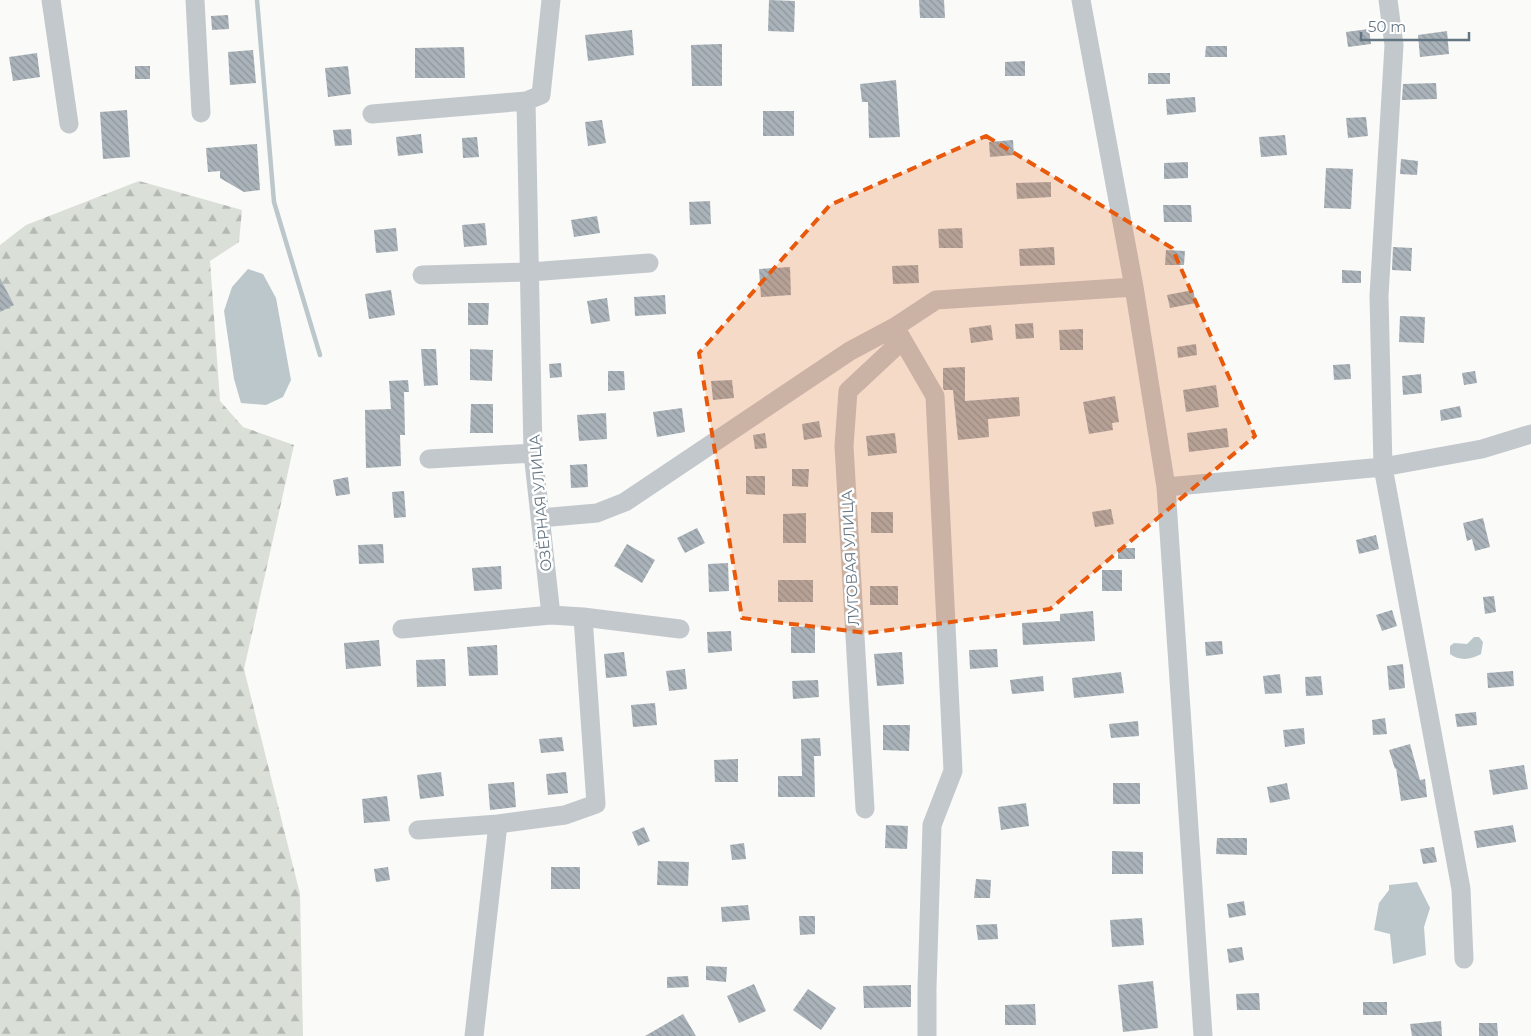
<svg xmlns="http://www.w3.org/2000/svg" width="1531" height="1036" viewBox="0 0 1531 1036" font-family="Montserrat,sans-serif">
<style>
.forest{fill:url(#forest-firs)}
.water{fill:#bbc7cb}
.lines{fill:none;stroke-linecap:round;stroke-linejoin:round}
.stream{stroke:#bbc7cb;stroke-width:4.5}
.building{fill:url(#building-back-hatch)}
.minor{stroke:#c3c8cc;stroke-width:19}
.marked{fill:#e8590c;fill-opacity:0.2;stroke:#e8590c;stroke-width:4;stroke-dasharray:10 6;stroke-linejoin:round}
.labels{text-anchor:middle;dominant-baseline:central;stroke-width:5;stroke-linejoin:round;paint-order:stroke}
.street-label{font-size:15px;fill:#657683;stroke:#fff}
</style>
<defs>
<pattern id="forest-firs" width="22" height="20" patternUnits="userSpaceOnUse" patternTransform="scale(1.25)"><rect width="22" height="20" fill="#dadfd7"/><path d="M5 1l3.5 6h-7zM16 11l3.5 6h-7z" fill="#b4b9b4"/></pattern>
<pattern id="building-back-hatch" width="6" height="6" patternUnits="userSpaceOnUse" patternTransform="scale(1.25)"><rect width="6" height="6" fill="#aab3b9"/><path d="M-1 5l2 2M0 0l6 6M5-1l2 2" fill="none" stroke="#8e969c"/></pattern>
</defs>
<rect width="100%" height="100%" fill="#fafaf8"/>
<path class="forest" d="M139 181 242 210 239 242 210 261 220 401 243 427 294 445 244 669 300 894 303 1036H0V245L26 225Z"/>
<path class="water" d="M248 269 263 274 276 298 291 380 283 397 266 405 241 403 234 379 224 311 232 287Z
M1474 637H1479L1483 642 1481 654C1471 660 1459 661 1450 654V646L1454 643 1467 644Z
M1417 882 1430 908 1424 927 1426 955 1393 964 1390 934 1374 930 1379 903 1389 890V885Z"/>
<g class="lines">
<path class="stream" d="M257 0 274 202 320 355"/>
</g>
<path class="building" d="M769 0 795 1 794 32 768 31Z
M919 0H944L945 18H920Z
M228 15 229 29 212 30 211 16Z
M1369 29 1371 44 1348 47 1346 32Z
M632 30 634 55 588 61 585 35Z
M1447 31 1449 54 1420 57 1418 35Z
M722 44V86H692L691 45Z
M1206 46H1227V57H1205Z
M464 47 465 78H415V48Z
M253 50 256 83 230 85 228 52Z
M37 53 40 77 13 81 9 57Z
M1025 61V76H1005V62Z
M135 66H150V79H135Z
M348 66 351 94 328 97 325 68Z
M1148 73H1170V84H1148Z
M896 80 900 137 869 138 868 102H862L860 84Z
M1436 83 1437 99 1402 100 1403 84Z
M1195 97 1196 112 1167 115 1166 99Z
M127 110 130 157 103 159 100 112Z
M763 111H794V136H763Z
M1366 117 1368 136 1348 138 1346 118Z
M602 120 606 143 588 146 585 122Z
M351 129 352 145 335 146 333 130Z
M421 134 423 153 398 156 396 137Z
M1285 135 1287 155 1261 157 1259 137Z
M477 137 479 157 463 158 462 138Z
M1013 140 1014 155 990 157 989 142Z
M257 144 260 190 244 192 220 178V171L208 172 206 148Z
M1401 159 1418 161 1417 175 1400 174Z
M1188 162V178L1164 179V163Z
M1326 168 1353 169 1351 209 1324 208Z
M1051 182V197L1017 199 1016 183Z
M710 201 711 224 690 225 689 202Z
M1163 205H1191L1192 222H1164Z
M597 216 600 233 574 237 571 220Z
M485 223 487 245 464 247 462 225Z
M396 228 398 251 376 253 374 230Z
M962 228 963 248H939L938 229Z
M1054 247 1055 265 1020 266 1019 249Z
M1393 247 1412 248 1411 271 1392 270Z
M1166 250 1185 251 1184 265H1165Z
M918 265 919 283 893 284 892 266Z
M790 267 791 295 761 297 759 269Z
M1342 270 1361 271V283H1342Z
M0 278 14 305 0 312Z
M391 290 395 315 369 319 365 294Z
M1193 290 1196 303 1170 308 1167 295Z
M665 295 666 314 635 316 634 297Z
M607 298 610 321 591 324 587 301Z
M468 303H489L488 325H468Z
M1400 316 1425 317 1424 343 1399 342Z
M1033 323 1034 338 1016 339 1015 324Z
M991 325 993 340 971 343 969 328Z
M1083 329V350H1060L1059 330Z
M1196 344 1197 355 1178 358 1177 347Z
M421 349H436L438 385 424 386Z
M470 349 493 350 492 381 470 380Z
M561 363 562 377 550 378 549 364Z
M1350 364 1351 379 1334 380 1333 365Z
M965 367V401L1019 397 1020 416 988 419 989 437 958 440 953 390H944L943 388V368Z
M608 371H624L625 390 608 391Z
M1475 371 1477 383 1464 385 1462 373Z
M1421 374 1422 393 1403 395 1402 376Z
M408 380 409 392H404L405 435H400L401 466 366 468 365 410 391 409 389 381Z
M732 380 734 398 713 400 711 381Z
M1216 385 1219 407 1186 412 1183 390Z
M1115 396 1119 422 1112 423 1113 430 1089 434 1083 402Z
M471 404H493V433H470Z
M1460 406 1462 417 1441 421 1440 410Z
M682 408 685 432 657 437 653 412Z
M606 413 607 439 579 441 577 415Z
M819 421 822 437 804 440 802 424Z
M1227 428 1229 447 1189 452 1187 433Z
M765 433 767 448 755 449 753 435Z
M895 433 897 453 868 456 866 436Z
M587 464 588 487 571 488 570 465Z
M792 469H809L808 487 792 486Z
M746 476H765V495L746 494Z
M348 477 350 494 336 496 333 480Z
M404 491 406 517 394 518 392 492Z
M1111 509 1114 524 1095 527 1092 512Z
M871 512H893V533H871Z
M806 513V543H783V514Z
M1483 518 1490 547 1475 551 1472 539 1467 541 1463 523Z
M697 528 705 543 685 553 677 538Z
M1376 535 1379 549 1359 554 1356 540Z
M383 544 384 563 359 564 358 545Z
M627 544 655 560 642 583 614 566Z
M1118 548H1135V559H1118Z
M728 563 729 591 709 592 708 564Z
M501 566 502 589 474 591 472 568Z
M1102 570H1122V591H1102Z
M778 580H813V602H778Z
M870 586H898V605H870Z
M1494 596 1496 612 1485 614 1483 597Z
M1392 610 1397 626 1382 631 1376 615Z
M1093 611 1095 641 1023 645 1022 623 1060 621V614Z
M815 626V653H791V627Z
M731 631 732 651 708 653 707 632Z
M379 640 381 666 346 669 344 643Z
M1222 641 1223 654 1206 656 1205 642Z
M497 645 498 675 469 676 467 647Z
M997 649 998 667 970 669 969 650Z
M624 652 627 676 606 678 604 654Z
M902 652 904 684 877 686 874 654Z
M445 659 446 686 417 687 416 660Z
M1403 664 1405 688 1389 690 1387 666Z
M685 669 687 689 669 691 666 671Z
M1513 671 1514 686 1488 688 1487 673Z
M1121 672 1124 693 1074 698 1072 678Z
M1280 674 1282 693 1265 694 1263 676Z
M1043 676 1044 691 1012 694 1010 680Z
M1321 676 1323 695 1306 696 1305 677Z
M818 680 819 697 793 699 792 681Z
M655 703 657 725 633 727 631 705Z
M1476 712 1477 725 1457 727 1455 714Z
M1385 718 1387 734 1373 735 1372 720Z
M1138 721 1139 736 1111 738 1109 724Z
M883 725H910L909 751 883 750Z
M1304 728 1305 744 1285 747 1283 730Z
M562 737 564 751 541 753 539 739Z
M820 738 821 756H814L815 797H778V776H802L801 739Z
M1410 744 1420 780 1425 779 1427 797 1401 801 1396 768 1395 769 1389 750Z
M738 759V782H715L714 760Z
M1524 765 1528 789 1493 795 1489 770Z
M441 772 444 796 420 799 417 775Z
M566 772 568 793 548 795 546 774Z
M514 782 516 807 490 810 488 784Z
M1113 783H1140V804H1113Z
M1287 783 1290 799 1270 803 1267 787Z
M387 796 390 821 364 823 362 799Z
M1026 803 1029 826 1001 830 998 807Z
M886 825 908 826 907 849 885 848Z
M1513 825 1516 842 1477 848 1474 831Z
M644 827 650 841 638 846 632 832Z
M1217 838H1247V855L1216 854Z
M744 843 746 859 732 860 730 845Z
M1434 847 1437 862 1423 864 1420 849Z
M1112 851 1143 852V874H1112Z
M658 861 689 862 688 886 657 885Z
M388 867 390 880 376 882 374 869Z
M551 867H580V889H551Z
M976 879 991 880 990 898H974Z
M1244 901 1246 915 1229 918 1227 904Z
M748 905 750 920 722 922 721 907Z
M799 916H815V934L800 935Z
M1142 918 1144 945 1112 947 1110 920Z
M997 924 998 939 978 940 976 925Z
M1242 947 1244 960 1229 963 1227 949Z
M706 966 727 967 726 982 706 980Z
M688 976 689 987 667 988V977Z
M1153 981 1158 1028 1123 1032 1118 985Z
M754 984 766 1011 739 1023 727 996Z
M911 985V1007L864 1008 863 986Z
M808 989 836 1008 821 1030 793 1010Z
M1259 993 1260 1010H1237L1236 994Z
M1363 1002H1387V1015H1363Z
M1035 1004 1036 1025H1005V1005Z
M683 1014 696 1036H645Z
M1441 1021 1442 1036H1412L1410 1024Z
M1479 1023H1497L1498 1036H1479Z"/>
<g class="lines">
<path class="minor" d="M51 0 69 124
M195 0 201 113
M1081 0 1134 287 1166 487 1203 1036
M1388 0 1394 45 1379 296 1383 467 1461 889 1464 959
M372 114 526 101
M422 275 530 272 649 263
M429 459 533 453
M1166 487 1383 467 1482 449 1531 434
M540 518 597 513 625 502 850 351 895 327 935 396 953 771 932 825 927 988V1036
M551 615 533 453 526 101 541 95 551 0
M583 617 680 629
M402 629 551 615 583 617 596 804 565 815 498 824 418 830
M865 809 844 446 848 391 893 349 895 327 936 300 1134 287
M474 1036 498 824"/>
</g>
<path class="marked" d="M986 136 1172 248 1255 436 1050 609 867 633 742 618 699 353 830 205Z"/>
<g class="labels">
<g class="street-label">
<text transform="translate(540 503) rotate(-95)">ОЗЁРНАЯ УЛИЦА</text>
<text transform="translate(850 558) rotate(-93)">ЛУГОВАЯ УЛИЦА</text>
</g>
</g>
<path d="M1361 32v8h108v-8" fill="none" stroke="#657683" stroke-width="2.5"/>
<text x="1368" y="32" font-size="15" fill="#657683" stroke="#ffffff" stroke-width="4" paint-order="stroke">50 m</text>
</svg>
